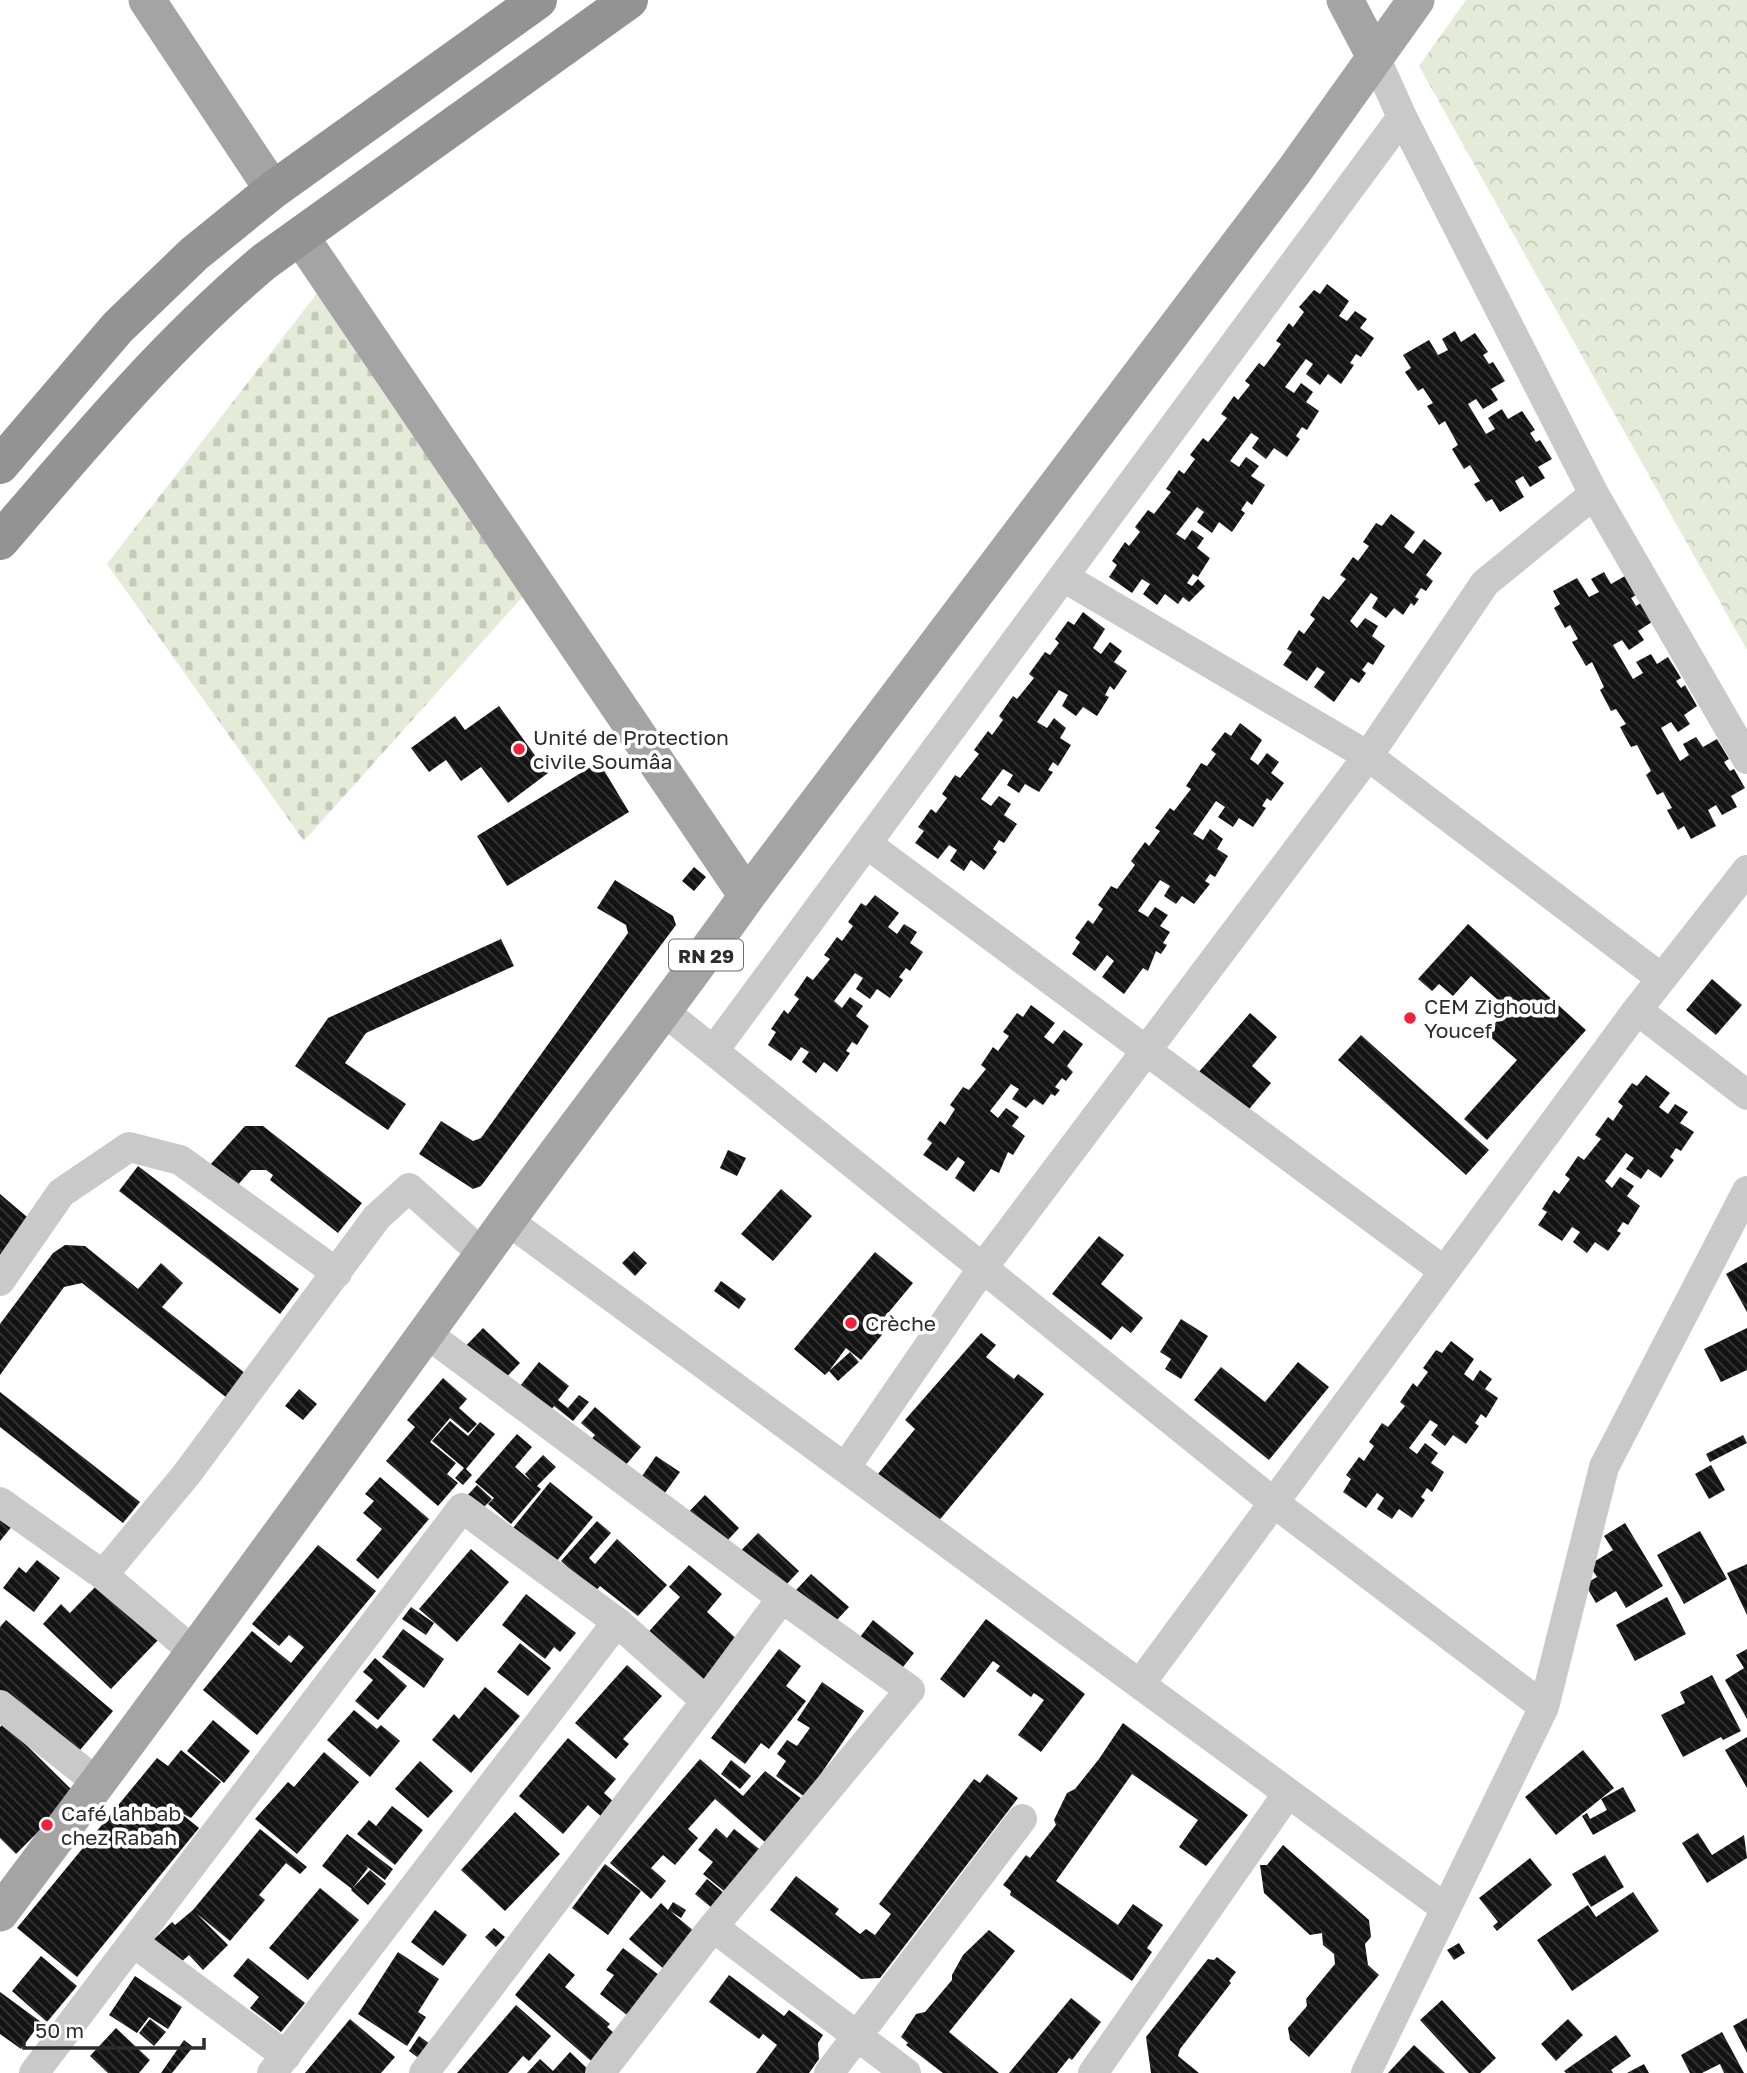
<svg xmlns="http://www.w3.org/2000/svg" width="1747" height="2073" viewBox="0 0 1747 2073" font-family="'Golos Text',sans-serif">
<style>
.forest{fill:url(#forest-crowns)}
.cemetery{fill:url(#cemetery-stones)}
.building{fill:url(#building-back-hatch)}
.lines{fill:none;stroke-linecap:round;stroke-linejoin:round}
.minor{stroke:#c9c9c9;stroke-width:30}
.major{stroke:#a4a4a4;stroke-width:37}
.highway{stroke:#939393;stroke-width:38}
.poi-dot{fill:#f0223d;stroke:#fff;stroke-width:2.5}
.labels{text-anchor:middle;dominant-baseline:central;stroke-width:7;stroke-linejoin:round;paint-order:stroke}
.shield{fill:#fff;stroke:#6b6b6b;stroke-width:2}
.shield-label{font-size:19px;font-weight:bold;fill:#2c2c2c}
.poi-label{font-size:21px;fill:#2c2c2c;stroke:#fff;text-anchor:start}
</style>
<defs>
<pattern id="forest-crowns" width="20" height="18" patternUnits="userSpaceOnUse" patternTransform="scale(1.75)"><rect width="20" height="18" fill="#e4ebd8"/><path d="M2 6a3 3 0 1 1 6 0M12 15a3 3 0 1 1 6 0" fill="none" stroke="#c4caba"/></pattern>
<pattern id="cemetery-stones" width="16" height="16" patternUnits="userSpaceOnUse" patternTransform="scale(1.75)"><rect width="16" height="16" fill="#e4ebd8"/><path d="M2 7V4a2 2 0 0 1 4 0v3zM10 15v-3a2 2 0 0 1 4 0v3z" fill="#c4caba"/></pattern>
<pattern id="building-back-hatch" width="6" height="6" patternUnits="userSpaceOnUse" patternTransform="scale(1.75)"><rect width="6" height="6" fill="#131313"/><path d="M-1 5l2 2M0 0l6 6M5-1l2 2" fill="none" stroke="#363636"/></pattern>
</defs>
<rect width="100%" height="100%" fill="#fff"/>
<path class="forest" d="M1466 0H1747V650L1419 66Z"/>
<path class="cemetery" d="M322 287 525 594 304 841 107 564Z"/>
<path class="building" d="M1327 284 1349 301 1339 316 1347 321 1355 311 1367 319 1360 328 1374 338 1361 357 1356 354 1350 363 1354 365 1341 384 1328 374 1320 385 1306 374 1313 364 1306 359 1285 387 1294 393 1301 383 1313 392 1306 402 1319 411 1307 430 1302 427 1296 436 1300 439 1287 457 1274 448 1266 459 1252 448 1259 438 1251 433 1230 461 1239 467 1246 457 1259 466 1251 476 1265 485 1252 505 1247 501 1241 510 1245 513 1232 532 1219 522 1212 533 1197 522 1204 512 1197 507 1176 534 1185 540 1192 530 1204 538 1197 548 1210 558 1198 577 1193 574 1187 583 1192 586 1198 579 1205 586 1189 602 1183 597 1178 604 1165 594 1157 605 1143 594 1150 584 1142 579 1132 593 1109 577 1117 565 1112 561 1125 542 1129 546 1140 532 1135 527 1148 510 1154 514 1171 492 1166 489 1179 470 1184 474 1195 459 1190 455 1203 438 1208 442 1227 418 1221 414 1234 396 1238 400 1250 385 1245 381 1259 363 1264 367 1281 344 1276 341 1289 323 1293 327 1304 312 1299 307 1314 290 1320 294Z
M1455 331 1461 342 1475 333 1488 352 1483 355 1489 364 1493 362 1505 381 1491 389 1498 400 1483 409 1476 399 1468 404 1486 434 1495 429 1488 418 1502 409 1508 419 1522 411 1535 430 1530 433 1536 442 1540 440 1552 459 1538 467 1545 478 1530 487 1523 476 1515 481 1524 497 1500 512 1492 499 1486 502 1474 484 1480 481 1470 465 1464 469 1452 449 1458 445 1445 421 1439 425 1427 406 1433 403 1423 388 1418 391 1405 372 1411 368 1403 355 1429 340 1438 355 1448 350 1442 339Z
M1391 514 1415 532 1404 547 1413 554 1424 539 1442 553 1426 575 1433 581 1426 591 1421 588 1415 597 1419 599 1414 606 1411 603 1403 615 1394 608 1386 618 1372 608 1378 598 1371 593 1350 621 1357 628 1365 618 1378 626 1372 636 1385 646 1373 665 1368 662 1362 670 1366 673 1359 683 1351 678 1334 702 1314 687 1325 672 1317 667 1307 681 1283 665 1292 652 1287 649 1299 630 1304 634 1315 619 1310 615 1323 596 1329 600 1346 579 1340 575 1353 557 1358 561 1369 546 1363 542 1376 523 1382 526Z
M1604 572 1611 584 1625 576 1636 595 1631 598 1636 606 1641 603 1652 622 1638 631 1644 640 1629 650 1622 640 1613 645 1633 679 1643 673 1636 662 1651 654 1657 664 1668 657 1681 678 1676 681 1681 688 1685 685 1697 706 1684 715 1690 724 1678 732 1671 722 1661 728 1680 761 1689 755 1683 744 1696 737 1703 747 1717 739 1729 759 1724 762 1730 771 1734 769 1745 788 1731 796 1737 807 1722 815 1716 805 1708 810 1716 826 1691 839 1684 826 1678 830 1667 810 1672 808 1663 792 1657 795 1646 775 1651 771 1637 745 1631 747 1620 727 1626 724 1616 709 1611 711 1600 690 1604 687 1592 662 1586 666 1572 642 1578 639 1570 625 1565 628 1554 608 1560 604 1553 591 1577 578 1589 597 1599 592 1591 579Z
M1083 612 1105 629 1093 648 1101 654 1110 642 1122 651 1114 662 1127 671 1114 690 1110 686 1105 695 1109 697 1097 716 1083 707 1076 716 1062 706 1068 695 1059 690 1037 722 1047 728 1054 718 1066 728 1060 738 1071 745 1058 766 1053 762 1048 770 1053 772 1039 792 1025 784 1019 793 1007 785 1013 775 1003 769 981 799 991 806 999 796 1011 804 1004 815 1017 824 1004 843 999 840 993 849 997 852 984 870 971 860 964 871 950 861 957 850 949 845 938 859 915 843 924 831 918 827 931 809 936 813 947 798 942 794 955 775 960 778 979 754 974 750 988 731 992 735 1003 720 999 716 1013 696 1017 699 1034 678 1029 674 1045 652 1050 655 1059 643 1055 639 1068 621 1074 625Z
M499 706 548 773 508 803 481 767 461 781 446 760 429 772 411 748 455 716 465 730Z
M1240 723 1262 740 1250 759 1258 765 1267 753 1279 762 1271 773 1284 783 1271 801 1267 798 1262 806 1266 808 1253 827 1239 818 1233 827 1218 817 1225 807 1216 801 1193 834 1203 840 1210 829 1223 839 1217 849 1228 856 1215 877 1210 874 1205 881 1210 884 1194 904 1182 896 1176 904 1164 896 1170 886 1160 880 1138 911 1148 917 1155 907 1168 915 1160 926 1170 932 1163 943 1167 945 1161 954 1156 951 1148 971 1143 968 1124 994 1102 977 1114 961 1107 955 1095 971 1072 954 1080 942 1075 938 1088 920 1093 924 1103 909 1098 905 1111 886 1117 889 1135 865 1131 861 1145 842 1149 846 1160 831 1155 828 1170 808 1174 811 1191 789 1186 786 1201 763 1207 766 1216 754 1211 750 1225 732 1231 736Z
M599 762 629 812 507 886 477 836Z
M694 867 706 877 694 891 682 881Z
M615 880 673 916 676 925 481 1186 473 1189 419 1154 441 1121 473 1141 481 1138 628 933 626 925 597 908Z
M875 895 899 913 888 927 897 934 904 924 917 932 910 943 923 952 910 971 906 968 899 977 903 980 890 998 877 989 870 999 856 989 863 978 855 973 834 1001 842 1008 850 997 863 1006 856 1016 869 1026 857 1045 852 1042 846 1051 850 1053 837 1072 824 1062 816 1073 802 1062 809 1052 801 1047 791 1061 768 1045 776 1032 771 1029 784 1010 788 1014 799 999 794 995 807 976 813 980 830 959 824 955 837 937 842 941 853 926 848 922 861 903 866 906Z
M1468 924 1586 1030 1487 1140 1464 1119 1517 1060 1486 1033 1508 1009 1471 976 1453 996 1439 984 1432 991 1418 979Z
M501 939 514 966 366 1033 345 1063 406 1104 388 1130 295 1066 328 1018Z
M1712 979 1742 1005 1716 1035 1686 1010Z
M1031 1005 1055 1023 1044 1037 1053 1044 1064 1030 1083 1044 1067 1066 1073 1072 1066 1081 1062 1078 1055 1087 1060 1090 1055 1096 1051 1094 1043 1105 1034 1099 1026 1108 1012 1099 1019 1089 1011 1084 990 1111 998 1118 1006 1108 1019 1117 1012 1126 1025 1136 1013 1155 1008 1152 999 1173 991 1169 974 1192 955 1178 965 1162 958 1157 947 1171 923 1155 932 1143 927 1139 940 1121 945 1125 955 1109 950 1105 963 1087 969 1090 986 1069 981 1065 993 1047 998 1051 1009 1036 1003 1032 1017 1013 1023 1017Z
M1250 1013 1277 1037 1252 1066 1271 1083 1245 1114 1198 1073Z
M1361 1035 1489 1150 1466 1175 1338 1060Z
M1646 1075 1670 1093 1659 1107 1668 1114 1675 1104 1688 1112 1680 1123 1694 1132 1681 1151 1676 1148 1670 1157 1674 1160 1661 1178 1648 1169 1641 1179 1626 1169 1634 1158 1626 1153 1605 1181 1612 1188 1620 1177 1634 1186 1627 1196 1640 1206 1628 1225 1623 1222 1617 1231 1621 1233 1608 1251 1595 1242 1587 1253 1573 1242 1580 1232 1572 1227 1562 1241 1538 1225 1547 1212 1542 1209 1554 1190 1559 1194 1570 1179 1565 1175 1578 1156 1584 1160 1601 1139 1595 1135 1608 1117 1613 1121 1623 1106 1618 1102 1632 1083 1637 1086Z
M245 1126H263L362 1203 338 1233 270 1180 273 1175 266 1170H251L236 1187 210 1165Z
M728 1150 746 1158 737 1176 720 1168Z
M138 1166 299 1289 280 1314 119 1191Z
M781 1189 812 1216 773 1261 741 1234Z
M0 1194 33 1222 0 1260Z
M1099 1236 1124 1255 1101 1284 1143 1318 1131 1333 1122 1326 1111 1340 1052 1294Z
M65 1245 85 1246 138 1289 161 1263 183 1283 162 1307 246 1374 227 1398 82 1283 64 1287 0 1375V1324L53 1253Z
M634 1251 647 1263 635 1276 622 1263Z
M875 1252 913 1283 884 1318 891 1324 861 1360 846 1348 829 1371 850 1352 859 1362 838 1381 829 1371 825 1375 794 1349Z
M1747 1262V1312L1726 1274Z
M721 1281 746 1299 739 1309 714 1291Z
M1181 1319 1208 1336 1181 1379 1165 1369 1171 1359 1160 1352Z
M483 1328 520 1363 498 1386 460 1352Z
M1747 1328V1370L1721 1382 1704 1349Z
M981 1333 996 1345 986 1357 1014 1379 1018 1374 1044 1394 937 1523 878 1474 915 1429 905 1420Z
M1451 1341 1474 1359 1464 1374 1473 1381 1480 1370 1492 1379 1485 1389 1498 1398 1486 1418 1481 1414 1475 1423 1479 1426 1466 1444 1453 1435 1445 1446 1431 1435 1438 1425 1430 1420 1409 1448 1417 1454 1425 1443 1438 1453 1431 1463 1444 1472 1432 1492 1427 1488 1421 1497 1425 1500 1412 1518 1399 1509 1392 1519 1377 1509 1384 1498 1377 1493 1366 1508 1343 1492 1351 1479 1346 1475 1359 1457 1364 1461 1374 1446 1369 1442 1382 1423 1388 1427 1405 1406 1400 1402 1413 1383 1417 1387 1428 1372 1423 1368 1436 1350 1442 1353Z
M539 1362 569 1386 558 1400 568 1408 579 1395 589 1402 573 1421 554 1406 544 1419 513 1395Z
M1298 1362 1329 1387 1269 1460 1194 1400 1221 1367 1265 1402Z
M443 1378 467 1399 459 1408 477 1424 468 1433 450 1418 430 1442 456 1463 447 1474 458 1483 438 1506 386 1461 415 1427 407 1420Z
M299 1389 317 1404 303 1420 285 1406Z
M0 1392 140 1502 123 1523 0 1427Z
M595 1407 641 1447 613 1480 580 1452 595 1435 581 1423Z
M450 1421 468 1436 480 1422 495 1434 466 1469 472 1475 463 1485 455 1478 464 1468 432 1441Z
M517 1434 532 1447 515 1467 532 1482 525 1474 543 1455 556 1467 537 1486 541 1489 511 1524 488 1504 494 1498 475 1482Z
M1743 1435 1747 1443 1710 1462 1706 1454Z
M656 1456 680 1472 654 1508 631 1492Z
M1711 1465 1725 1490 1709 1499 1695 1474Z
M380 1477 429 1519 378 1579 356 1560 382 1529 363 1513 374 1501 365 1494Z
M550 1482 593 1517 555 1563 513 1528Z
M477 1485 492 1499 479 1512 465 1498Z
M705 1495 739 1528 715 1554 680 1521Z
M0 1514 13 1525 0 1541Z
M597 1521 611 1533 589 1558 595 1564 617 1539 667 1585 638 1616 600 1586 595 1592 561 1561Z
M1625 1523 1663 1586 1626 1608 1616 1591 1596 1603 1585 1584 1597 1577 1589 1565 1613 1550 1604 1536Z
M1700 1531 1727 1579 1684 1604 1657 1555Z
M758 1533 799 1571 770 1602 729 1563Z
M318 1545 376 1591 257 1735 203 1690 252 1631 291 1663 304 1647 289 1635 279 1646 252 1624Z
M471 1549 509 1582 457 1642 419 1609Z
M37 1560 60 1578 34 1612 3 1588 19 1567 26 1573Z
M1747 1564V1615L1727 1573Z
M689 1565 722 1594 707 1612 740 1642 700 1688 643 1638 680 1597 669 1587Z
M811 1574 849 1607 822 1636 784 1603Z
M101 1581 160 1638 111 1689 43 1624 61 1604 70 1613Z
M526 1594 576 1633 560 1652 554 1647 545 1659 502 1625Z
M1667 1597 1686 1634 1635 1661 1616 1625Z
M411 1607 434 1623 426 1635 402 1619Z
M986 1619 1085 1694 1041 1752 1018 1735 1044 1700 1034 1693 1031 1697 996 1671 1000 1666 993 1661 964 1698 940 1679Z
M6 1620 113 1711 75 1756 0 1692V1627Z
M873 1620 914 1653 892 1681 851 1649Z
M403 1629 444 1659 424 1688 382 1657Z
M520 1643 551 1668 528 1696 497 1672Z
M779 1649 801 1666 786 1686 806 1701 769 1749 761 1743 745 1764 711 1738Z
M1747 1649V1719L1725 1680 1744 1668 1736 1655Z
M375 1658 407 1686 378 1720 355 1701 373 1680 363 1672Z
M627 1665 662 1696 623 1739 629 1744 616 1759 575 1723Z
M1712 1675 1741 1731 1723 1740 1721 1737 1683 1757 1661 1715 1685 1703 1680 1692Z
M822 1682 864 1711 805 1797 776 1776 786 1761 777 1754 787 1740 797 1746 810 1728 797 1720Z
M485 1687 520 1716 471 1773 432 1740 454 1714 459 1719Z
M354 1710 377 1729 381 1725 400 1741 370 1777 327 1740Z
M213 1720 250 1751 224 1783 187 1751Z
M4 1723 76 1794 16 1854 0 1838V1727Z
M1123 1723 1248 1815 1206 1866 1179 1847 1198 1820 1132 1774 1056 1881 1118 1925 1133 1904 1163 1925 1147 1948 1152 1952 1132 1981 1010 1895 1011 1891 1003 1885 1026 1855 1030 1858 1056 1825 1054 1820 1067 1793 1075 1789 1099 1759Z
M1747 1737V1788L1725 1750Z
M568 1738 616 1779 604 1793 616 1804 603 1818 588 1805 563 1834 519 1796Z
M181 1750 221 1782 191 1818 178 1811 199 1828 77 1977 17 1928 157 1758 168 1766Z
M1583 1750 1614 1788 1556 1835 1525 1797Z
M324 1752 359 1782 297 1854 255 1819 288 1782 294 1787Z
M700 1759 743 1796 765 1771 802 1799 765 1842 715 1799 688 1829 698 1838 675 1865 663 1855 651 1868 666 1881 651 1899 610 1863Z
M731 1760 751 1776 740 1789 721 1774Z
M420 1761 453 1791 428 1818 395 1789Z
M987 1774 1018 1798 880 1978 861 1979 770 1910 796 1876 839 1909 835 1914 860 1934 866 1929 875 1935 891 1914 879 1904 974 1779 980 1783Z
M1623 1787 1636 1811 1593 1835 1582 1816 1587 1813 1590 1819 1607 1810 1601 1799Z
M392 1806 423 1830 395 1865 357 1834 369 1820 376 1826Z
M515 1812 560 1854 505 1911 461 1870Z
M716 1828 727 1838 734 1829 763 1852 729 1895 703 1874 713 1862 698 1850Z
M260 1829 307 1867 300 1874 286 1863 259 1895 265 1900 230 1941 196 1913 228 1945 203 1970 189 1955 177 1966 152 1941 172 1922 175 1925 193 1910Z
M1698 1833 1712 1855 1744 1835 1747 1858 1707 1883 1682 1843Z
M347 1834 393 1869 385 1880 365 1865 368 1868 352 1889 322 1866Z
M1283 1845 1369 1920 1371 1937 1365 1944 1368 1965 1379 1975 1309 2057 1290 2040 1288 2028 1307 2006 1306 1999 1335 1964 1334 1954 1323 1945 1322 1933 1310 1935 1264 1893 1260 1865H1267Z
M1605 1855 1624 1887 1591 1907 1572 1874Z
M1530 1858 1552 1885 1497 1931 1493 1926 1498 1922 1479 1898Z
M605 1864 641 1891 608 1935 572 1908Z
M370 1870 386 1884 368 1905 351 1890Z
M707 1879 730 1898 718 1913 695 1894Z
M320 1888 359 1920 308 1980 269 1948Z
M1633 1892 1659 1931 1572 1991 1537 1940 1588 1905 1596 1917Z
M673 1902 686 1910 681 1918 670 1911 695 1932 664 1969 629 1939 661 1903 668 1910Z
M435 1910 467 1935 443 1966 411 1942Z
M494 1928 505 1937 496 1947 485 1937Z
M989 1930 1015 1951 949 2032 999 2073H943L906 2045 908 2043 901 2037 916 2014 925 2012 952 1980V1975L963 1955Z
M1459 1943 1465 1953 1454 1960 1447 1950Z
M623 1948 667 1981 636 2022 600 1994 614 1975 606 1970Z
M398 1952 439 1979 418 2012 426 2017 407 2046 358 2014Z
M549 1953 575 1975 565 1987 610 2024 607 2027 621 2039 598 2067 515 1995Z
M41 1956 77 1986 47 2022 12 1991Z
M1217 1957 1236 1972 1229 1981 1231 1983 1180 2049 1178 2056 1199 2073H1151L1146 2037 1208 1959 1214 1960Z
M248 1958 305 2003 281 2032 250 2008 259 1997 233 1976Z
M729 1975 784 2016 789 2010 823 2035 818 2043 819 2059 809 2073H756L777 2045 763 2034 759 2039 709 2002Z
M135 1976 182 2007 168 2029 149 2017 137 2033 109 2015Z
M0 1992 41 2022 21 2049 0 2034Z
M1071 1998 1101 2022 1072 2060 1069 2058 1057 2073H1009Z
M1442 2000 1496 2058 1480 2073H1469L1420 2020Z
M516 2005 551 2036 529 2061 523 2056 508 2073H457Z
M1747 2018V2053L1733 2026Z
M150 2019 166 2032 154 2046 139 2033Z
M350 2019 395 2057 381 2073H305Z
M1568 2019 1583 2035 1556 2061 1541 2044Z
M116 2028 150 2060 139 2073H108L90 2056Z
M1722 2032 1744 2073H1724L1720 2064 1702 2073H1690L1681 2055Z
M1616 2035 1631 2056 1611 2070 1613 2073H1566L1564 2071Z
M419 2036 430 2044 420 2059 409 2051Z
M184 2040 193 2047 172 2073H161Z
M1414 2045 1445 2073H1388Z
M570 2052 592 2073H527L540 2059 553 2071Z
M1644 2064 1649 2073H1627Z"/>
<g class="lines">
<path class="minor" d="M1375 57 1402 117 1594 494 1747 759
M1065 578 1368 756 1661 978
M867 844 1444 1271
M1637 1010 1747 1095
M665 1012 1273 1502 1544 1707
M715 1049 1402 117
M507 1220 1445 1908
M0 1281 61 1193 129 1147 180 1160 337 1273
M426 1333 782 1598
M845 1468 984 1266 1368 756 1485 583 1594 494
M0 1502 103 1575
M194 1652 103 1575 186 1475 377 1217 409 1188 483 1254
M1140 1684 1637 1010 1747 870
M0 1705 98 1783
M713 1927 906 2073
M133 1942 286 2056
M34 2073 462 1508 617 1622 272 2073
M424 2073 706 1701 617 1622
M600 2073 713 1927 910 1690 782 1598 706 1701
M829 2073 1022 1819
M1093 2073 1288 1793
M1366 2073 1544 1707 1604 1467 1747 1191"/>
<path class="major" d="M147 0 273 190
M1345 0 1375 57
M300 236 747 896
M0 1913C172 1685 339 1454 506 1222 585 1113 669 1006 747 896L1294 171 1416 0"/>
<path class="highway" d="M0 465 118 327 194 254 273 190 538 0
M0 541C84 443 166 344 265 261L629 0"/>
</g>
<g class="poi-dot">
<circle cx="519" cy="749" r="7"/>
<circle cx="1410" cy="1018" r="7"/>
<circle cx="851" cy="1323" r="7"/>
<circle cx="47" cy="1825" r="7"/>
</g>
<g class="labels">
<rect class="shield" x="669" y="939.5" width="74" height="31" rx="5"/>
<g class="shield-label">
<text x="706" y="955">RN 29</text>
</g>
<g class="poi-label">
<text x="533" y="737">Unité de Protection<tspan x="533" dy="24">civile Soumâa</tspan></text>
<text x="1424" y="1006">CEM Zighoud<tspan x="1424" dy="24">Youcef</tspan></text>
<text x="865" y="1323">Crèche</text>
<text x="61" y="1813">Café lahbab<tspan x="61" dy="24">chez Rabah</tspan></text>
</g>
</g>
<path d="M24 2038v10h180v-10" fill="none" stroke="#2c2c2c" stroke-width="3.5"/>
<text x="35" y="2038" font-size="21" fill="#2c2c2c" stroke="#ffffff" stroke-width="5" paint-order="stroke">50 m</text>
</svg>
